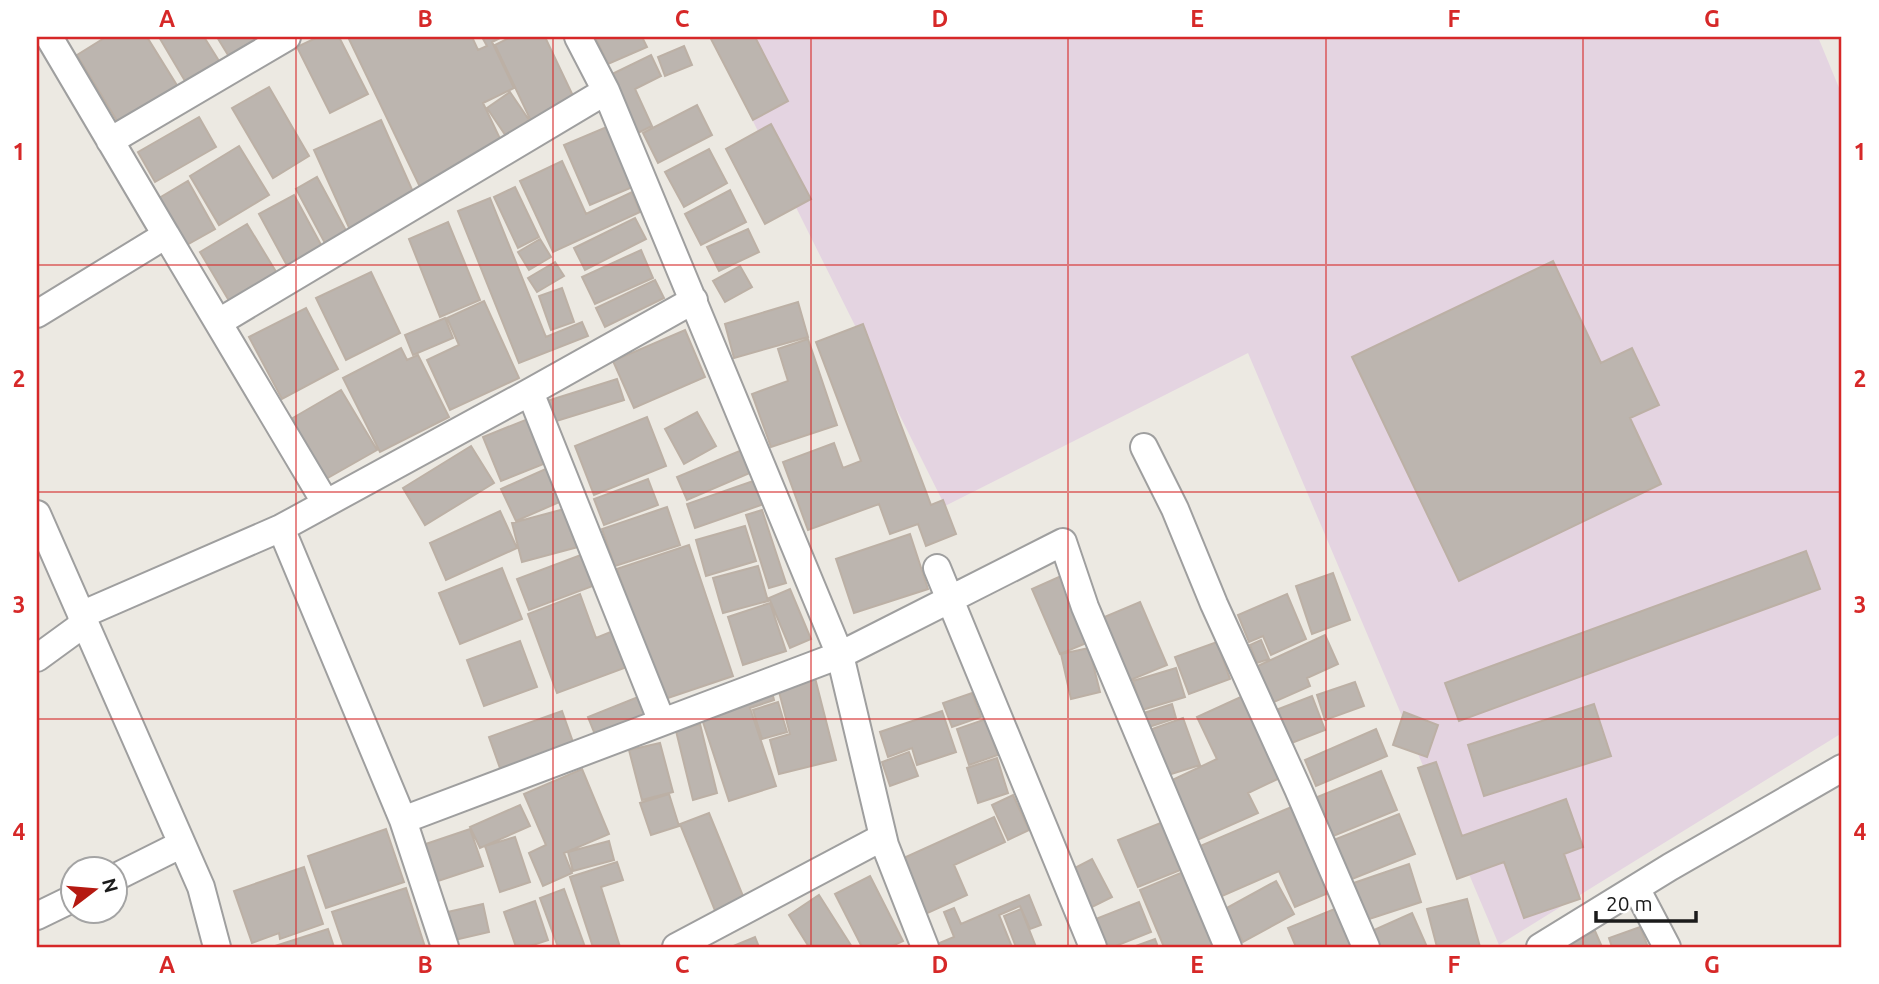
<svg xmlns="http://www.w3.org/2000/svg" width="1879" height="984" viewBox="0 0 1879 984" font-family="Ubuntu,sans-serif">
<style>
.industrial{fill:#e4d4e1}
.building{fill:#bcb5af;stroke:#bcb0a5;stroke-width:2}
.lines{fill:none;stroke-linecap:round;stroke-linejoin:round}
.minor-casing{stroke:#9f9f9f;stroke-width:30}
.minor{stroke:#fff;stroke-width:26}
.grid{fill:none;stroke:#d62828;stroke-width:2;stroke-opacity:0.55}
.neatline{fill:none;stroke:#d62828;stroke-width:2.5}
.grid-label{font-size:23px;text-anchor:middle;font-weight:bold;fill:#d62828}
</style>
<rect width="100%" height="100%" fill="#ece9e2"/>
<path class="industrial" d="M711 37H1818L1842 95V733L1499 945 1248 353 945 506Z"/>
<path class="building" d="M106 37H147L178 87 119 124 77 55Z
M159 37H204L219 61 185 81Z
M217 37H269L231 60Z
M318 37H339L368 94 330 113 297 47Z
M348 37H472L478 50 487 46 482 37H502L492 42 514 88 483 103 504 147 420 187Z
M511 37H545L575 100 531 121 495 45Z
M595 37H642L647 47 608 64Z
M710 37H755L788 101 753 120Z
M684 46 692 65 665 76 658 57Z
M651 55 661 76 635 89 652 126 636 134 608 76Z
M269 87 309 156 273 178 232 108Z
M510 92 529 120 506 136 487 108Z
M697 105 712 135 658 163 643 133Z
M199 117 216 147 155 182 138 152Z
M381 120 418 203 351 232 314 150Z
M771 124 811 199 765 224 726 149Z
M609 126 635 186 590 205 564 145Z
M239 146 269 195 219 225 190 176Z
M709 149 727 183 684 207 665 172Z
M562 161 586 214 632 192 640 212 553 252 520 181Z
M317 177 349 236 327 247 296 189Z
M188 181 215 229 185 246 159 198Z
M515 187 539 237 518 248 494 197Z
M730 190 746 222 701 245 685 214Z
M294 195 325 252 290 271 259 214Z
M490 198 546 337 582 322 588 336 519 363 458 211Z
M635 218 646 239 585 270 574 248Z
M448 222 480 300 440 317 409 239Z
M247 224 278 275 231 304 200 252Z
M748 229 759 252 719 271 707 247Z
M540 239 551 257 529 270 518 252Z
M641 250 653 278 595 304 582 277Z
M1553 261 1601 363 1632 348 1659 405 1630 418 1661 484 1459 581 1352 357Z
M555 262 564 276 537 292 528 278Z
M740 266 752 287 725 302 713 281Z
M371 272 400 333 346 360 316 298Z
M655 280 664 298 605 327 596 308Z
M562 288 574 322 551 330 539 296Z
M484 301 519 378 450 410 427 360 459 345 447 318Z
M798 302 808 337 734 358 725 324Z
M306 308 338 369 282 399 249 337Z
M445 318 453 338 413 355 405 335Z
M863 324 931 505 943 500 956 534 926 546 918 524 890 534 879 504 808 530 783 462 834 443 843 468 861 461 816 342Z
M685 330 705 377 634 408 613 361Z
M808 339 837 425 771 447 752 394 788 381 778 349Z
M401 348 407 360 418 355 449 417 380 452 343 378Z
M617 379 624 400 550 423 544 402Z
M341 390 377 450 326 479 291 419Z
M697 412 716 446 684 464 665 429Z
M533 417 551 461 501 481 483 437Z
M647 417 666 466 594 495 575 446Z
M471 446 494 483 425 525 403 488Z
M742 450 752 472 687 500 677 477Z
M550 467 564 500 516 521 501 489Z
M648 479 658 505 604 525 594 499Z
M756 480 764 504 695 528 687 504Z
M667 507 680 545 615 566 602 529Z
M568 508 578 547 522 562 512 523Z
M762 510 786 583 769 588 746 515Z
M500 511 517 548 446 580 430 543Z
M745 526 756 561 706 576 696 540Z
M910 534 928 589 854 613 836 559Z
M689 545 733 676 662 700 617 569Z
M1806 551 1820 589 1459 721 1445 683Z
M586 553 598 584 529 610 517 579Z
M758 566 768 601 723 613 713 578Z
M502 568 522 619 460 644 439 593Z
M1333 573 1350 620 1312 634 1296 586Z
M1061 576 1089 642 1060 654 1032 589Z
M790 589 811 639 790 648 769 598Z
M580 594 596 638 613 631 627 667 557 693 528 614Z
M1287 594 1306 639 1271 655 1263 636 1249 642 1238 615Z
M1140 602 1167 665 1128 681 1102 618Z
M770 603 786 651 743 665 728 617Z
M1325 635 1338 664 1307 678 1310 686 1265 706 1249 670Z
M1261 640 1269 659 1257 663 1250 645Z
M520 641 537 687 484 706 467 660Z
M1217 642 1230 679 1189 694 1175 657Z
M1089 648 1100 692 1071 699 1061 654Z
M1176 668 1185 697 1142 710 1133 681Z
M814 674 836 760 779 774 770 740 790 734 777 684Z
M1355 682 1364 706 1325 720 1317 695Z
M772 692 774 700 750 708 776 786 729 801 701 716Z
M972 693 981 717 952 727 943 703Z
M1245 695 1282 777 1248 793 1258 813 1195 841 1168 782 1217 759 1197 717Z
M1312 696 1325 730 1284 746 1271 712Z
M638 697 646 716 596 737 588 717Z
M778 702 787 732 762 739 753 710Z
M1172 704 1176 718 1149 727 1144 713Z
M1594 704 1611 756 1484 796 1468 745Z
M562 711 574 745 501 771 489 737Z
M942 711 956 752 917 765 912 748 888 757 880 732Z
M1404 712 1438 725 1427 757 1393 745Z
M1183 718 1200 765 1168 775 1152 729Z
M986 719 998 755 969 765 957 729Z
M700 724 717 793 693 800 676 731Z
M1376 729 1387 756 1316 786 1305 760Z
M660 743 673 792 642 800 629 750Z
M909 752 918 776 890 786 882 762Z
M997 758 1008 793 978 803 967 768Z
M1436 762 1462 836 1566 799 1583 847 1564 854 1580 899 1524 918 1504 862 1457 879 1418 768Z
M582 769 609 834 564 853 572 873 543 886 529 853 546 845 524 794Z
M1381 771 1397 810 1326 839 1310 800Z
M669 794 679 826 651 835 640 803Z
M1013 795 1029 830 1008 840 992 805Z
M520 805 530 826 480 848 470 827Z
M1296 805 1333 891 1295 907 1279 871 1213 900 1191 850Z
M709 813 745 901 716 913 680 824Z
M1399 814 1415 854 1342 883 1326 843Z
M994 817 1005 842 954 865 967 895 921 916 897 861Z
M1163 822 1183 869 1138 887 1118 840Z
M386 829 404 882 326 908 308 856Z
M470 829 483 866 432 883 420 846Z
M515 837 530 882 500 892 485 846Z
M609 841 614 860 573 871 568 852Z
M1092 859 1112 897 1090 908 1071 870Z
M617 862 623 880 601 887 620 947H593L570 877Z
M1409 864 1421 902 1357 923 1345 886Z
M304 867 323 924 280 939 279 933 252 943 234 891Z
M1183 872 1215 947H1164L1140 890Z
M870 876 903 941 890 947H862L835 894Z
M1276 881 1294 914 1243 942 1225 909Z
M406 888 425 947H344L332 912Z
M564 889 585 947H558L540 898Z
M819 895 852 947H809L789 915Z
M1029 895 1041 925 1030 929 1020 906 999 915 1012 947H938L937 944 954 937 944 912 954 908 961 924Z
M1467 899 1480 947H1437L1427 909Z
M535 901 548 940 527 947H516L504 912Z
M1139 902 1151 932 1113 947H1098L1088 922Z
M483 904 489 932 450 941 443 913Z
M1337 908 1354 947H1296L1288 928Z
M1021 909 1036 947H1016L1004 916Z
M1412 913 1427 947H1371L1365 934Z
M1640 927 1648 947H1612L1609 938Z
M328 929 334 947H272Z
M1595 931 1602 947H1559Z
M755 937 759 947H731Z
M1155 939 1158 947H1133Z"/>
<g class="lines">
<defs>
<path id="minor" d="M578 37 606 91 840 655 885 845 925 947
M110 141 287 37
M166 235 325 502
M37 314 166 235 49 37
M219 322 606 91
M530 392 662 722
M1144 447 1175 509 1214 604 1298 789 1366 947
M37 514 201 887 217 947
M281 528 403 820 445 947
M937 568 1093 947
M81 615 281 528 530 392 694 300
M37 658 85 623
M403 820 840 655 1063 542 1085 607 1228 947
M116 877 182 844
M1636 888 1667 947
M37 916 74 898
M676 947 883 837
M1540 947 1670 867 1842 768"/>
</defs>
<use href="#minor" class="minor-casing"/>
<use href="#minor" class="minor"/>
</g>
<path class="grid" d="M296 37V947M553 37V947M811 37V947M1068 37V947M1326 37V947M1583 37V947M37 265H1842M37 492H1842M37 719H1842"/>
<rect width="1879" height="984" fill="none" stroke="#ffffff" stroke-width="77"/>
<g transform="translate(94 890) rotate(74)"><circle r="33" fill="#ffffff" stroke="#a4a4a4" stroke-width="2"/>
<path d="M0-5L12 26L0 18L-12 26Z" fill="#b51911"/>
<text y="-10" font-size="19" font-weight="bold" text-anchor="middle" fill="#1b1b1b">N</text>
</g>
<path d="M1596 911v10h100v-10" fill="none" stroke="#1b1b1b" stroke-width="3.5"/>
<text x="1606" y="911" font-size="21" fill="#1b1b1b" stroke="#ffffff" stroke-width="5" paint-order="stroke">20 m</text>
<rect x="38" y="38" width="1802" height="908" class="neatline"/>
<g class="grid-label">
<text x="167" y="27">A</text>
<text x="425" y="27">B</text>
<text x="682" y="27">C</text>
<text x="940" y="27">D</text>
<text x="1197" y="27">E</text>
<text x="1454" y="27">F</text>
<text x="1712" y="27">G</text>
<text x="19" y="160">1</text>
<text x="1860" y="160">1</text>
<text x="19" y="387">2</text>
<text x="1860" y="387">2</text>
<text x="19" y="613">3</text>
<text x="1860" y="613">3</text>
<text x="19" y="840">4</text>
<text x="1860" y="840">4</text>
<text x="167" y="973">A</text>
<text x="425" y="973">B</text>
<text x="682" y="973">C</text>
<text x="940" y="973">D</text>
<text x="1197" y="973">E</text>
<text x="1454" y="973">F</text>
<text x="1712" y="973">G</text>
</g>
</svg>
